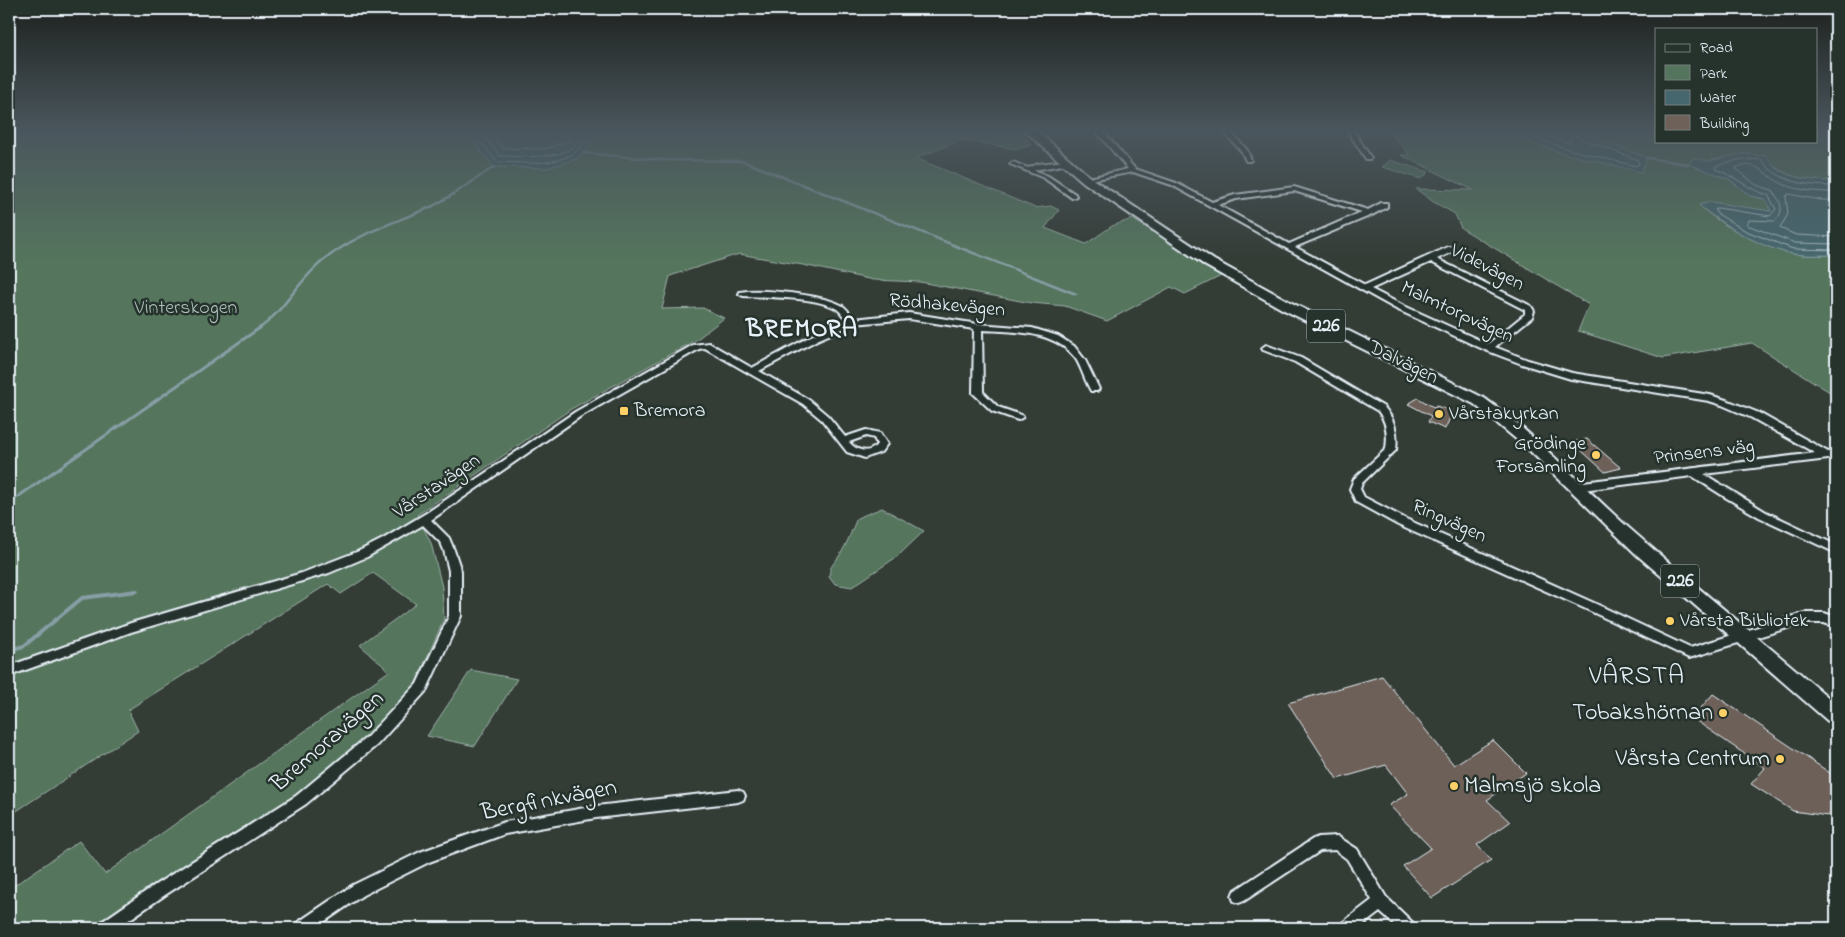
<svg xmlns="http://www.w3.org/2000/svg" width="1845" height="937" viewBox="0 0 1845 937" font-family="'Indie Flower',sans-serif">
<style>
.green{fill:#55745d;stroke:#9eb2aa}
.water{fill:#47676e;stroke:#879ea5}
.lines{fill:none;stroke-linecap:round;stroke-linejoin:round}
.shore{stroke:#a8bac1;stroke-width:1}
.stream-far2{stroke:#879ea5;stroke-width:2.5}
.stream-far1{stroke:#879ea5;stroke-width:3}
.stream{stroke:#879ea5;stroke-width:4}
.building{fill:#6d6159;stroke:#e8f1f8}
.minor-casing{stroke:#e8f1f8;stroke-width:4}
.primary-casing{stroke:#e8f1f8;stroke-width:4}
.minor{fill:#26332d;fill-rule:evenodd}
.primary{fill:#26332d;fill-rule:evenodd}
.poi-dot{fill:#ffd166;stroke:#26332d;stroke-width:2}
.labels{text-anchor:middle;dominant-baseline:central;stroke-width:5;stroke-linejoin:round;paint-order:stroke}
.shield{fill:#26332d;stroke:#aeb8bb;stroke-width:1}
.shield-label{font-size:19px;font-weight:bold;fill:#e8f1f8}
.street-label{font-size:20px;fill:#e8f1f8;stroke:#26332d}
.park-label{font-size:20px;fill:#adbfba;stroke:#26332d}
.poi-label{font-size:20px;fill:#e8f1f8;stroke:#26332d;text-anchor:start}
.near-poi-label{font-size:24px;fill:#e8f1f8;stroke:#26332d;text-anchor:end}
.near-street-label{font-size:24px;fill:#e8f1f8;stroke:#26332d}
.district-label{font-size:25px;font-weight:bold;letter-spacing:1px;fill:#e8f1f8;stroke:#26332d}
.near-quarter-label{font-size:26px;letter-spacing:1px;fill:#e8f1f8;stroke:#26332d}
</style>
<rect width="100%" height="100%" fill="#343c36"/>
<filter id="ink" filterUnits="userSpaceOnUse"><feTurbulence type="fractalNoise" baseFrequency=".02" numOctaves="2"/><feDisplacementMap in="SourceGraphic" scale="10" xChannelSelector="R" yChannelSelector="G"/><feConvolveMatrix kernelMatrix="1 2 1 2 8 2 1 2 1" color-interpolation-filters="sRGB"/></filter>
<g filter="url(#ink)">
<path class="green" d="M9 130H1019L1031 145 1017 149 961 140 916 158 1035 208 1051 206 1059 210 1045 228 1086 244 1112 226 1132 219 1223 275 1185 294 1171 287 1107 321 1065 306 1031 303 920 282 873 280 803 265 739 254 670 276 662 309 703 308 724 318 696 340 571 409 417 515 431 543 442 587 444 619 414 687 365 739 294 797 92 928H9V889L79 841 105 874 389 671 360 645 416 604 373 573 341 594 328 584 128 710 138 731 9 816Z
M1387 130H1502L1510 135 1565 154 1647 158 1574 130H1652L1656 132V141H1816V130H1836V181C1813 181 1777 178 1766 156L1742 154 1708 161 1694 158 1689 163 1729 179 1751 196 1765 199 1772 211 1699 205C1717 224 1768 250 1794 254 1808 256 1822 255 1836 255V396L1752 343 1663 358 1578 331 1589 305 1461 228 1455 214 1432 201 1416 189 1473 190 1401 155H1410Z
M1390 160 1429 172 1421 179 1382 167Z
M882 508 924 531 898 556 852 587 835 584 829 576C830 565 834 564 840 555 847 544 852 530 857 518Z
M471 670 517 679 475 746 427 736Z"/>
<path class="water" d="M464 130H589L597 135 589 141 591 146 577 159 547 168 494 167Z
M1502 130H1574L1647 158 1641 172 1566 154 1510 135Z
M1742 154 1766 156C1777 179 1814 181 1836 181V255C1822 255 1807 256 1794 254 1764 250 1721 224 1699 205L1711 202 1771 211 1765 199 1750 196 1729 179 1688 164 1694 158 1709 161Z"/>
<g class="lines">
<path class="shore" d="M471 130 497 162C527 163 582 170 588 130
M479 130 500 156C520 156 560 160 575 145 579 141 580 135 581 130
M488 130 503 148 544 149 567 142 574 130
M1511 130 1567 149 1636 166 1639 164 1638 160 1577 137 1574 130
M1530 130 1569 143 1571 140 1568 130
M1836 186C1811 186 1777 183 1762 160L1742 159 1715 166 1716 169C1735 176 1749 190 1768 195L1776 209 1770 216 1718 208 1715 210 1716 213 1746 231 1793 249 1836 250
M1836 192C1819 192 1801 191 1785 185 1763 176 1760 159 1735 168L1756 185 1772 190C1780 200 1786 211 1775 221L1749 220 1747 225 1795 243 1836 244
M1836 200H1821L1788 194 1786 197 1788 214 1780 228 1796 235 1836 237"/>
<path class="stream-far2" d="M583 153 663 160 743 161 1076 294
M1647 158 1688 164
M259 329C285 310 299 279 324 260 357 233 395 223 433 206 454 195 474 180 494 167"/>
<path class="stream-far1" d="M9 503 261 327"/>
<path class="stream" d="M9 650 24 646 82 598 137 591"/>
</g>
<path class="building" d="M1418 398 1435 408 1436 406 1453 411 1445 429 1428 422 1431 416 1408 404Z
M1587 439 1621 468 1605 472 1572 442Z
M1382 676 1454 765 1493 740 1526 773 1487 800 1510 822 1477 845 1491 860 1432 898 1403 866 1431 848 1389 805 1408 794 1386 765 1337 779 1288 703Z
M1713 694 1836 777V805L1828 816 1793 811 1751 784 1765 768 1692 718Z"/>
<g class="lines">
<defs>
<path id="minor" d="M1095 130H1102L1135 169 1176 183 1212 202 1235 195 1294 187 1368 210 1381 203H1387V207L1372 215 1295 247 1365 285 1448 247H1454V251L1437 259 1531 306 1534 311 1532 317 1495 347 1528 360 1572 373 1710 395 1729 401 1759 413 1828 452 1836 451V457L1828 459 1704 474 1766 512 1836 545V553L1759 517 1725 497 1692 476 1575 491 1570 487 1575 483 1815 453 1752 418 1722 405 1709 401 1571 379 1522 364 1485 350 1396 309 1172 185 1133 172 1085 181V179L1128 169ZM1294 191 1362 212 1289 244 1218 205 1236 199ZM1431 262 1525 310V314L1488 344 1402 305 1371 289Z
M1222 130H1229L1247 150 1251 160 1250 161H1246L1242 152Z
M1347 130H1353L1371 158 1370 159H1366Z
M1066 161 1068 162V164L1034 170 1048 176 1075 194 1076 196 1072 198 1044 178 1010 164 1013 162 1028 168 1038 164Z
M740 292C761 288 822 295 841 305 847 308 850 314 854 319L909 313 978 324 1032 328 1058 336 1074 346 1085 360 1099 389 1097 391H1091C1085 381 1082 369 1076 359 1055 330 1015 332 982 330L983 392 998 407 1021 415 1023 417 1018 420 992 411 973 393 974 329 909 319 854 324 817 340 759 371 809 400 828 416 845 437 866 430 880 433 887 444 881 452 865 458 847 452 822 420 803 404 705 348 699 349 581 416 431 520 449 538 454 550 461 571V616L426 691 377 745 306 804 165 895 117 928H98L100 923 155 885 296 796 367 737 417 684 449 616V571L444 550 441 543 423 525 367 557 329 573 131 632 9 676V666L131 623 302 573 359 551 383 539 428 512 575 412 693 345 709 343 752 368 811 336 847 321C844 317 841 312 837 309 818 297 766 297 743 296L739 294ZM866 436 874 438 877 444C870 455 856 451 849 442Z
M1266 345 1301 358 1384 407C1395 420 1398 433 1396 450L1362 483 1360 489 1364 497 1406 519 1594 603 1690 648 1804 613H1824L1836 617V627L1824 623H1804L1689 658 1586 609 1398 525 1356 502 1350 489 1354 479 1386 449C1388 435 1387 422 1378 411L1295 362 1263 350 1262 348Z
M738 790 743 792 745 796 743 800 738 802 596 818 505 834 429 862 363 895 315 928H295L297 923 353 885 420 852 505 822 596 806Z
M1337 836 1357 849 1386 897 1413 923 1415 928H1398L1380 912 1359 928H1340L1342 923 1372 900 1347 859 1335 850 1320 851 1244 901 1239 903 1234 901 1232 896 1234 891 1313 839 1318 837Z"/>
<path id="primary" d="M1024 130H1036L1091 178 1214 260 1292 303 1484 398C1535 434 1576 480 1622 522 1692 584 1765 643 1836 704V725L1829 722 1637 555 1528 449 1474 404 1282 309 1206 266 1083 182Z"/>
</defs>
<use href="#minor" class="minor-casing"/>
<use href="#primary" class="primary-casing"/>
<use href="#minor" class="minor"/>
<use href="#primary" class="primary"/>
</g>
</g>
<linearGradient id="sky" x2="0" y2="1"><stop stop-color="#1d211e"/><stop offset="0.5" stop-color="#4a565d"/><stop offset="1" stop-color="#4a565d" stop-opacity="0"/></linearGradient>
<rect width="1845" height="261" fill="url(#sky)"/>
<g class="poi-dot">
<rect x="619" y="406" width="10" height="10" rx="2.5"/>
<circle cx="1439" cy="414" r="5"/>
<circle cx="1596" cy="455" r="5"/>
<circle cx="1670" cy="621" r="5"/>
<circle cx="1723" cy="713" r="5"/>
<circle cx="1780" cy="759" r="5"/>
<circle cx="1454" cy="786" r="5"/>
</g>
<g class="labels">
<g class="shield">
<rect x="1307" y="309.5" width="38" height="33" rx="4"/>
<rect x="1661" y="564.5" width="38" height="33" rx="4"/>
</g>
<g class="shield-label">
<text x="1326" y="326">226</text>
<text x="1680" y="581">226</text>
</g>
<g class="street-label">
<text transform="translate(1487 268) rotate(27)">Videvägen</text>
<text transform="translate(947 306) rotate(5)">Rödhakevägen</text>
<text transform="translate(1457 313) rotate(25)">Malmtorpvägen</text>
<text transform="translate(1403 363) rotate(26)">Dalvägen</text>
<text transform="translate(1704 453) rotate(-7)">Prinsens väg</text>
<text transform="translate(437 487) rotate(-34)">Vårstavägen</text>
<text transform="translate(1449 522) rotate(24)">Ringvägen</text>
</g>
<g class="park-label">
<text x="186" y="308">Vinterskogen</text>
</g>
<g class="poi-label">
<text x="634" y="411">Bremora</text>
<text x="1449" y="414">Vårstakyrkan</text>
<text x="1586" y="444" text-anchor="end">Grödinge<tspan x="1586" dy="23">Forsamling</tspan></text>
<text x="1680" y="621">Vårsta Bibliotek</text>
</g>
<g class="near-poi-label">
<text x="1713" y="713">Tobakshörnan</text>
<text x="1770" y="759">Vårsta Centrum</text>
<text x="1464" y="786" text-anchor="start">Malmsjö skola</text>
</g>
<g class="near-street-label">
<text transform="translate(328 742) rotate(-41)">Bremoravägen</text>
<text transform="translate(549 801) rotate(-11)">Bergfinkvägen</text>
</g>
<g class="district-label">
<text x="802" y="330">BREMORA</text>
</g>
<g class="near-quarter-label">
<text x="1637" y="677">VÅRSTA</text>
</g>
</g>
<rect width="1845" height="937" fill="none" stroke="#26332d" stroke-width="30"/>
<rect x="15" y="15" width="1815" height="907" fill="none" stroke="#e8f1f8" stroke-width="2" filter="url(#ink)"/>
<rect x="1655" y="28" width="162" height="115" fill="#26332d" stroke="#747f7e"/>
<rect x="1665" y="44" width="25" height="8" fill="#26332d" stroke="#747f7e"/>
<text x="1700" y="52" font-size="15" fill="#e8f1f8">Road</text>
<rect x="1665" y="65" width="25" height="15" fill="#55745d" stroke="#747f7e"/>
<text x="1700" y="78" font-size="15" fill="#e8f1f8">Park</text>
<rect x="1665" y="90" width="25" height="15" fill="#47676e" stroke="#747f7e"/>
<text x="1700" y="102" font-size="15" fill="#e8f1f8">Water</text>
<rect x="1665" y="115" width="25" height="15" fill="#6d6159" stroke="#747f7e"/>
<text x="1700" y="128" font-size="15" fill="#e8f1f8">Building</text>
</svg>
